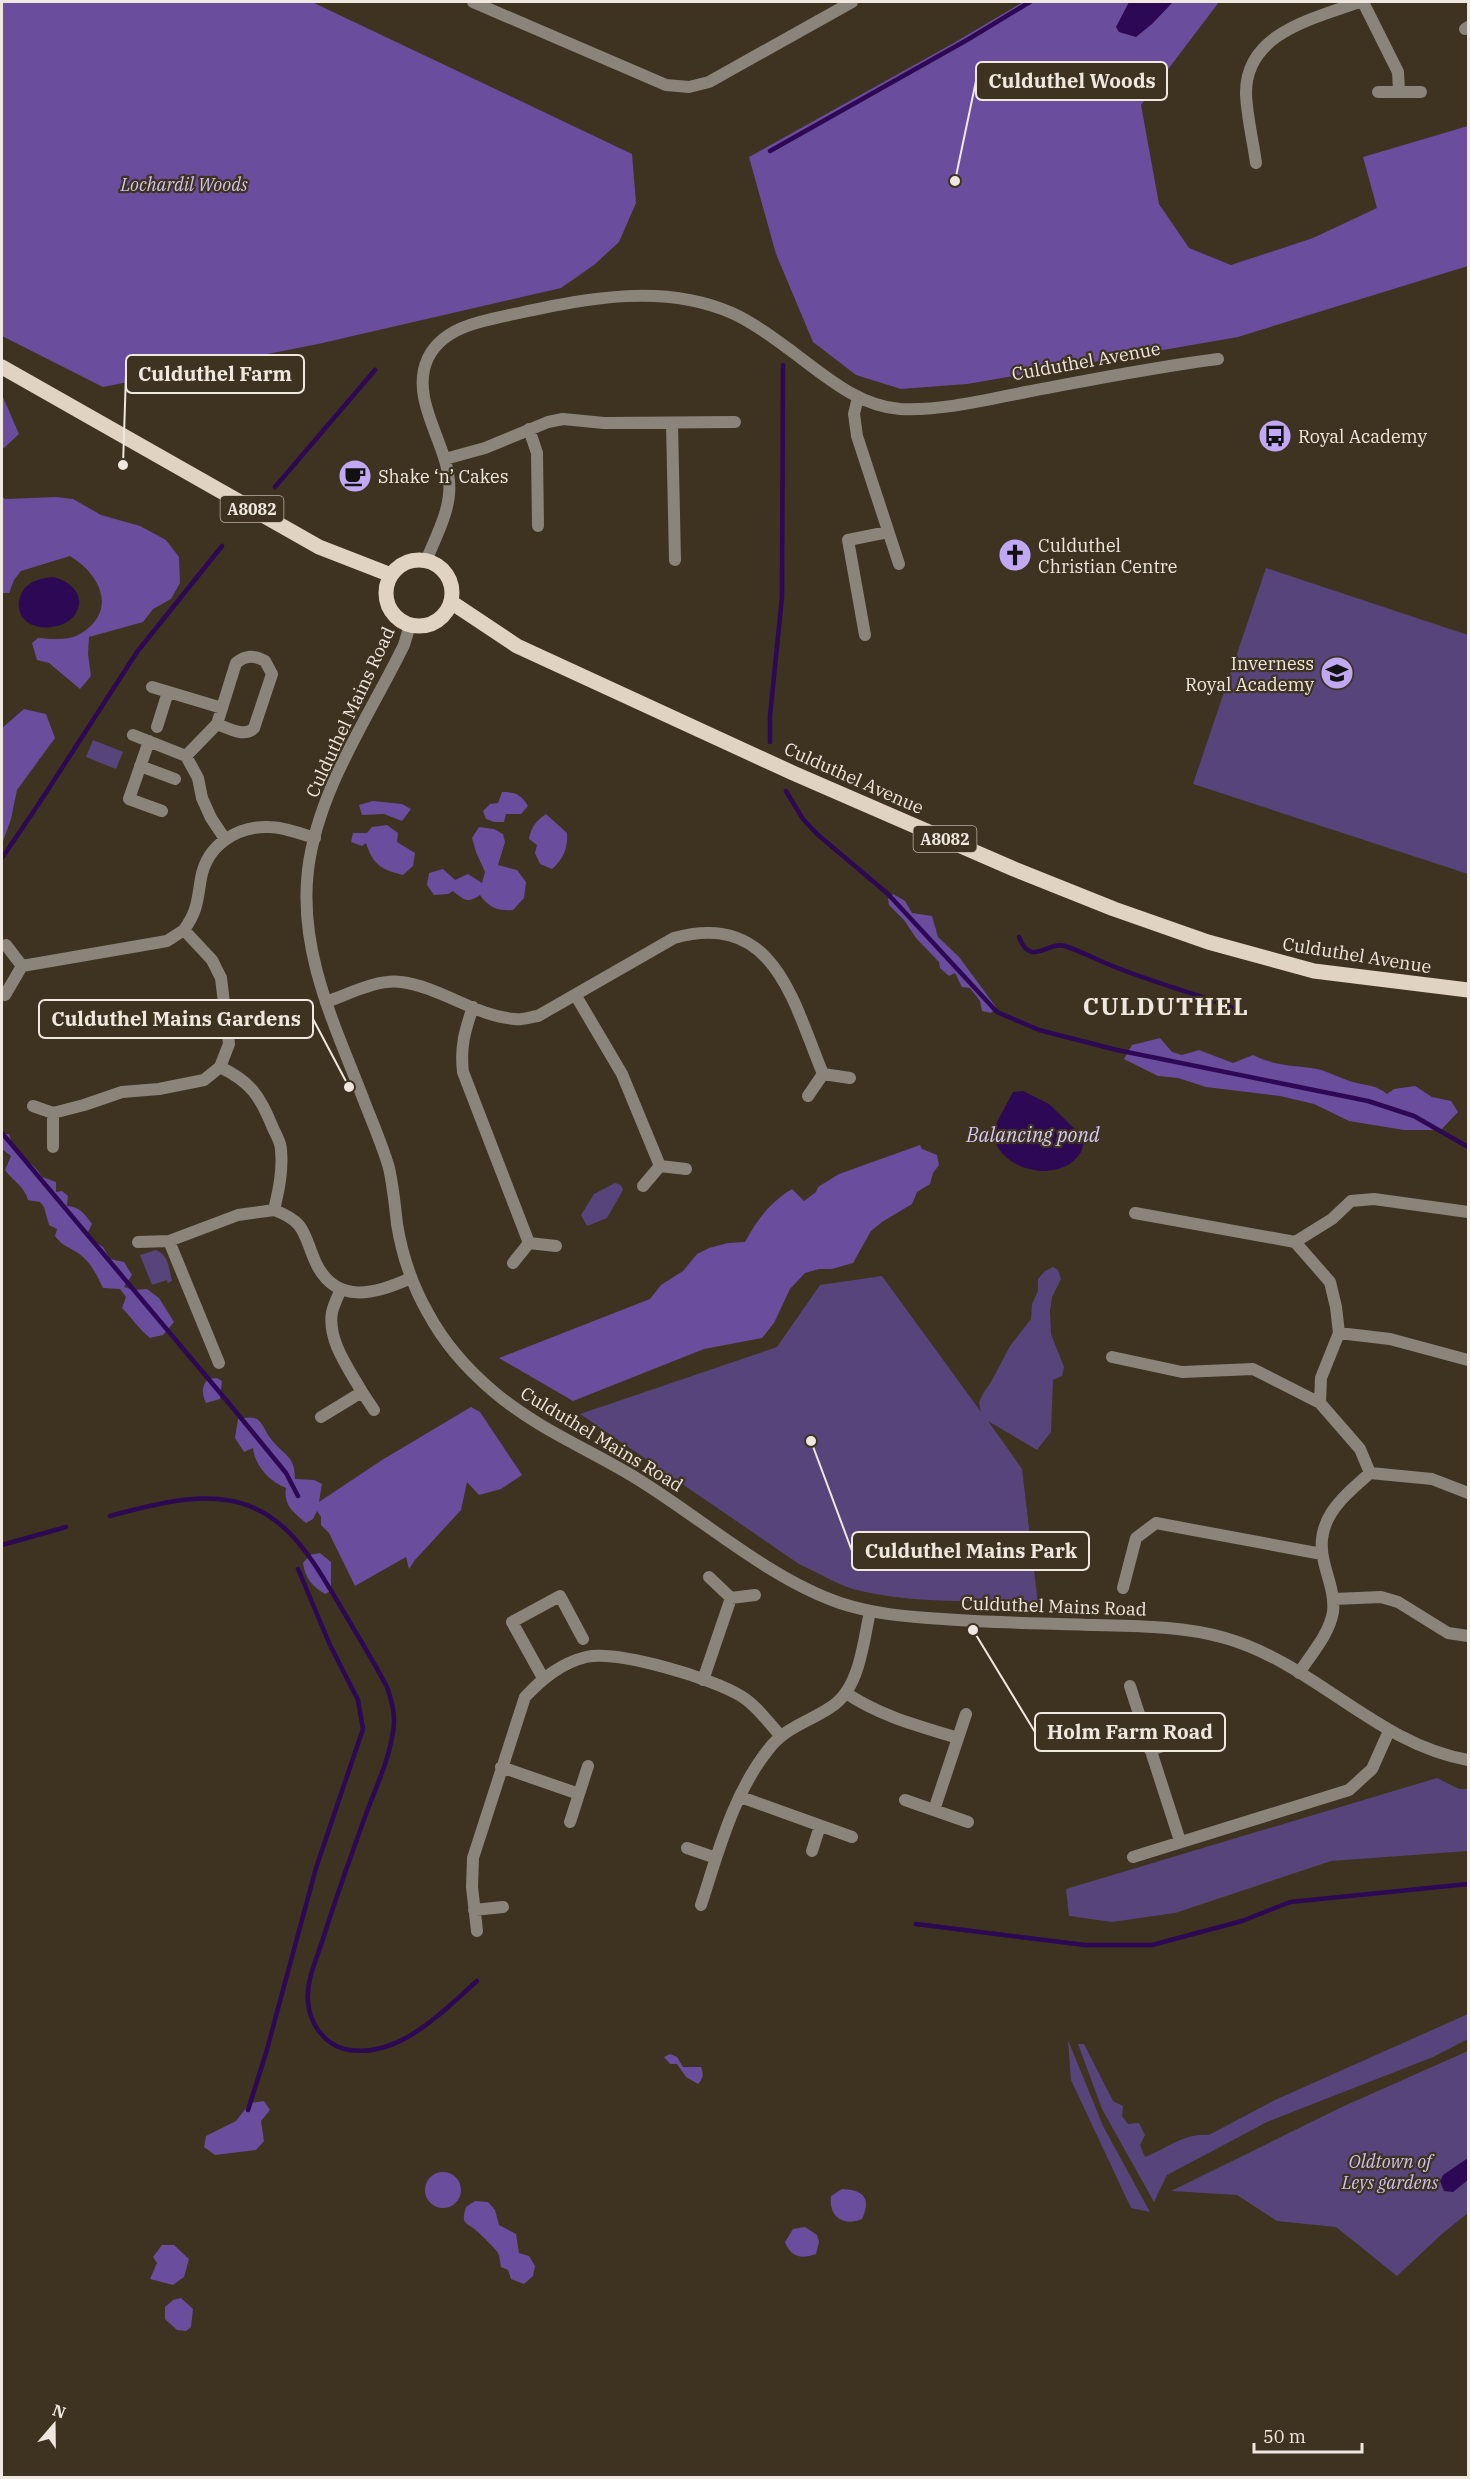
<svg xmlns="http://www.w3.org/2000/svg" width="1470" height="2479" viewBox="0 0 1470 2479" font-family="'IBM Plex Serif',serif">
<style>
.green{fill:#57447b}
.forest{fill:#6a4d9c}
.water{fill:#2d0854}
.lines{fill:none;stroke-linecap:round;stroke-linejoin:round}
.stream{stroke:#2d0854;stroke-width:4.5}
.minor{stroke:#8a847b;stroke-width:12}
.tertiary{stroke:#8a847b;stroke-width:12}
.primary{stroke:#e0d3c1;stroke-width:15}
.labels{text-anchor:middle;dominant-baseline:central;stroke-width:4.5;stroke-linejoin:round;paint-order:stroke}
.shield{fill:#3e3221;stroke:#bbb1a5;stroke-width:1.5}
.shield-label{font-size:16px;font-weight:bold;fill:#f0e8de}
.park-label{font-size:18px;font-style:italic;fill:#cfc2ee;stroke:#3e3221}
.street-label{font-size:18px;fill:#f0e8de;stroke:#3e3221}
.poi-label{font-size:18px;fill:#f0e8de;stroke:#3e3221;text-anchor:start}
.water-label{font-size:20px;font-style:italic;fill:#d6c9f5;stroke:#3e3221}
.district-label{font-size:24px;font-weight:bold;letter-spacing:1.5px;fill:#f0e8de;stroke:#3e3221}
.leader{fill:none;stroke:#f0e8de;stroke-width:2}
.callout-dot{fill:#f0e8de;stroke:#3e3221;stroke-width:2}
.callout{fill:#3e3221;stroke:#f0e8de;stroke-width:2}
.callout-label{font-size:20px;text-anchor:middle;font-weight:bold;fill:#f0e8de}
</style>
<rect width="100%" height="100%" fill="#3e3221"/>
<path class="green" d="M1266 568 1468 635V874L1193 784Z
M93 740 123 752 116 769 86 757Z
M615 1183 621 1185 623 1190 607 1218 587 1226 581 1215 594 1194Z
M156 1250C169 1255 169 1269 172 1281L168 1283 167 1280 152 1285 140 1255Z
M1053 1267 1058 1270 1061 1279 1052 1297 1050 1311 1051 1334 1064 1367 1062 1376 1053 1380 1051 1432 1037 1450 988 1421 1022 1469 1038 1604C976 1599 913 1605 853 1589 834 1583 817 1572 799 1564L580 1414 777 1347 820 1285 882 1276 981 1412 979 1402 984 1392 991 1382 1010 1346 1031 1319 1032 1304 1038 1291V1279L1045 1271Z
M1437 1778 1459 1789H1468V1851L1331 1861 1175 1913 1112 1922 1069 1916 1066 1889Z
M1468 2014V2039L1433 2057 1267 2122 1167 2175 1154 2202 1102 2109 1078 2044H1084L1113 2101 1123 2106 1122 2116 1128 2124 1139 2123 1145 2135 1140 2145 1145 2157C1166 2149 1185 2132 1209 2135L1275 2100Z
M1068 2040 1103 2126 1150 2212 1131 2208 1071 2080Z
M1468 2051V2213L1443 2233 1397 2276 1336 2227 1277 2221 1237 2195 1171 2191 1344 2106Z"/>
<path class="forest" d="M2 2H312L632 154 636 203 619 242 594 265 561 288 318 344 103 387 2 336Z
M1023 2H1219L1141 105 1159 204 1189 248 1231 265 1313 238 1377 208 1363 157 1468 126V266L1238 337 967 384 901 389 856 375 813 342 776 254 749 157 952 44Z
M2 395 19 434 4 448 2 447Z
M2 496 5 499 56 497 73 499 101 515 140 526 166 540 179 557 180 583 171 599 153 609 143 622 89 637 88 654 91 676 80 689 49 663 37 660 32 643 38 638C51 639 69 641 80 634 118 611 101 575 70 556L21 571 14 580 9 593H2Z
M24 709 46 714 55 738 17 790 11 819 2 844V728Z
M502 792C515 792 521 794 528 806L521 814H506L504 822H494L486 819 483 811 490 804 498 803Z
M373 801 402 804 411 809 402 821 384 814 362 815 359 805Z
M546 814 567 833C568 849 563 859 552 869L540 864 535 853 537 845 529 839C531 827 536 821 546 814Z
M387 825 398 833 397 842 415 853 413 866 403 875C382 870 373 865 366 843L362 846 351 842 353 833H367L372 827Z
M479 827 494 829 503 834 505 842 498 865 517 870 526 882 524 898 513 910C498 911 489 908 480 895 468 904 464 900 453 891L448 894 434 895 427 885 429 873 443 869 455 880 468 874 482 883 485 872 476 852 472 838Z
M893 894 905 901 912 913 932 916 938 937 959 957 996 1007 991 1013 982 1011 980 1001 970 988 962 987 955 973 949 976 940 968 939 962 916 938 904 920 889 905 888 899Z
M1160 1038 1172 1052 1182 1055 1199 1050 1233 1063 1253 1055C1274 1066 1294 1065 1317 1069 1330 1072 1343 1080 1357 1083 1369 1086 1376 1085 1387 1094L1394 1089 1415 1086 1432 1097 1451 1101 1458 1112 1441 1130H1404L1349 1121 1314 1104 1280 1096 1206 1087 1178 1078 1158 1076 1124 1059 1132 1045Z
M2 1134H9C17 1165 31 1156 42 1177L56 1182V1192L62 1191 68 1196 67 1206C80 1207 84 1213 92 1224L86 1236 103 1247 110 1259 124 1262 132 1275 124 1287 134 1290 147 1289 159 1298 174 1322 163 1335 150 1338C139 1329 132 1318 122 1308L126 1297 120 1289 103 1288C97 1275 90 1261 78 1253 69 1247 62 1246 55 1236L57 1229 49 1225 44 1207 40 1202 28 1200C25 1187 13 1181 5 1170L11 1156 2 1149Z
M920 1145 922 1149 937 1155 939 1165 933 1173 930 1184 917 1192 912 1204 882 1222 871 1231 853 1263 832 1269H819L805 1273 790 1289 774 1323 762 1338 704 1349 573 1401 499 1358 650 1299 661 1285 683 1271 697 1254 709 1248 728 1243 745 1242C757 1220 770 1202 792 1189L804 1201 816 1192 818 1187 839 1174Z
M217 1378 222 1381 220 1399 206 1403C202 1394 201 1387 208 1379Z
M471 1407 480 1412 522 1475 501 1489 479 1495 467 1482 461 1510 415 1560 409 1569 406 1557 355 1586 329 1533 321 1525V1517L317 1511 313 1519 306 1523C294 1513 283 1505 286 1488 269 1481 255 1466 253 1448L244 1452 235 1438 238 1419C244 1418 251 1416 257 1419 263 1423 266 1433 271 1439 284 1456 295 1455 295 1479L314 1480 322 1484 319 1502 382 1460Z
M320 1553 331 1562V1591L325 1594C312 1586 305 1578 303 1563L310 1555Z
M670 2054 677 2057 683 2067H701C704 2074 703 2079 698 2084L686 2077 677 2064H670L664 2057Z
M264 2101 270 2110 261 2121 264 2141 256 2150 215 2155 204 2147 206 2136 236 2121 250 2103Z
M425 2190a18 18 0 1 1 36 0a18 18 0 1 1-36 0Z
M842 2189C865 2190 871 2199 862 2219 843 2227 828 2216 831 2196Z
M475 2201 488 2202 495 2210 499 2225 516 2234 519 2253 529 2256 535 2266 533 2276 524 2284 511 2279 508 2270 501 2267C500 2263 500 2257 498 2253 495 2248 482 2236 478 2232 467 2222 460 2226 466 2207Z
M805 2227 817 2235 819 2242 816 2254C802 2259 791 2258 785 2242L793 2229Z
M162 2245H174L189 2259 184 2277 173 2285 150 2279 157 2263 153 2257Z
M181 2298 193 2309 191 2327 186 2331 177 2330 165 2319V2307L173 2300Z"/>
<path class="water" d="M1129 2H1173L1152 24 1136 37 1119 32 1116 27Z
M53 577C71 581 88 597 74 616 64 629 35 632 24 619 20 615 18 607 19 601 23 583 36 579 53 577Z
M1023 1091 1049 1104 1084 1138C1083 1142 1083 1148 1081 1152 1066 1178 1024 1175 1005 1156 1000 1152 997 1145 994 1141L997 1122 1013 1092Z
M1468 2158V2180L1453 2192 1444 2191 1440 2181 1443 2175Z"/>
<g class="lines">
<path class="stream" d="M770 151 967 40 1030 2
M275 487 375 370
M770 742V716L782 597 783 365
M786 791 803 819 817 834 888 894 997 1012 1039 1030 1117 1050 1368 1101 1414 1116 1468 1147
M2 858 40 802 137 652 222 546
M1019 937C1031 968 1046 941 1065 946 1083 952 1101 962 1120 969 1157 983 1195 994 1233 1008
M2 1133 232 1407 286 1473 298 1496
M110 1516C144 1507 183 1496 218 1499 284 1504 312 1559 342 1609 357 1635 373 1660 387 1687 392 1702 396 1716 393 1732 389 1760 376 1787 366 1814 351 1856 336 1897 323 1939 317 1958 306 1981 308 2001 309 2022 323 2043 344 2049 397 2061 442 2012 477 1981
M2 1545 66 1527
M916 1924 1085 1945H1152L1242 1921 1290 1902 1468 1884
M248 2110 266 2053 316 1868 363 1729 358 1700 330 1645 298 1569"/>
<path class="minor" d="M473 2 666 85 689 87 709 82 852 2
M1363 2 1398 72 1399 91
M1465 29 1468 27
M1378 92H1421
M1256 163C1253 141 1247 117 1246 94 1245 33 1313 19 1359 2
M858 397 854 414 857 436 899 564
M672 423 675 560
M529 429 537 453 538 526
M445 459 485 448 548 422 563 419 604 423 735 422
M426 561C436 536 452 508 449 481 446 441 409 398 428 358 444 325 487 320 519 313 589 298 664 283 732 313 754 323 775 339 794 353 826 377 859 406 900 409 941 411 986 400 1026 392 1090 380 1154 367 1218 359
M865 635 848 540 888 532
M152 687 222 708
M157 727 168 692
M133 735 186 756 198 778 202 798 211 818 225 839
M149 741 129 799 162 811
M186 756 217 724 236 663C246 655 254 655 265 661L272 674 254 728C245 738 228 728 217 724
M140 766 175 779
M315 838C301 834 284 827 269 827 237 826 207 845 201 878 197 901 198 910 184 930L212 960 221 978 229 1044 220 1067C251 1082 260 1096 273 1128 276 1135 281 1142 281 1150 283 1170 279 1189 274 1210 306 1222 303 1233 315 1261 335 1306 376 1294 411 1278
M22 966 167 941 184 930
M5 995 22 966 6 945
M576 996 622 1074 660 1166
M326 1002C349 994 377 979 401 982 441 987 475 1016 515 1019 522 1020 530 1017 538 1016L674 938C775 910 793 1002 823 1074L808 1096
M473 1007C465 1030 460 1047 463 1072L529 1243
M823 1074 850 1078
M33 1106 53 1113 84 1105 122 1092 159 1089 204 1080 220 1067
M53 1147V1113
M643 1186 660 1166 686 1169
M1135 1213 1295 1242 1330 1282 1336 1307 1339 1333 1321 1378 1320 1403 1360 1449 1370 1473
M138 1242 169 1241
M1295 1242 1332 1219 1351 1201 1374 1199 1468 1212
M513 1263 529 1243 556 1246
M1339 1333 1390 1339 1468 1360
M1112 1357 1182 1372 1253 1369 1320 1403
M219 1363 169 1241 238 1215 274 1210
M362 1392 374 1410
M321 1417 362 1392C349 1369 327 1340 332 1312 334 1304 338 1296 341 1289
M709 1577 731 1598 755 1595
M1123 1588 1136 1538 1156 1523 1322 1554
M1334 1599 1381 1597 1398 1602 1448 1633 1468 1636
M1299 1673C1311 1654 1329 1635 1333 1612 1335 1595 1328 1579 1324 1562 1313 1520 1343 1497 1370 1473L1432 1479 1468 1493
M543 1678 512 1622 560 1596 583 1639
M703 1680 731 1598
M1130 1686 1180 1841
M846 1693C880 1716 919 1726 958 1738L934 1810
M958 1738 966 1714
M1150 1750 1192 1737
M501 1767 579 1794
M741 1797 852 1837
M905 1800 968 1822
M570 1822 588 1766
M687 1848 716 1858
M812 1851 820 1826
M1133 1857 1349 1790 1372 1769 1389 1731
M701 1905C718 1853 733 1794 768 1750 785 1727 809 1722 831 1707 860 1689 863 1642 870 1612
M474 1910 503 1907
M477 1931 472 1887 473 1858 525 1697C542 1679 561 1663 586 1657 618 1650 712 1678 741 1696 756 1705 768 1722 780 1735"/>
<path class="tertiary" d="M410 625 404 645C369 717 318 789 308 870 298 954 337 1029 366 1106 374 1126 383 1147 389 1168 393 1186 395 1205 397 1224 402 1255 412 1285 428 1313 444 1343 468 1370 494 1392 535 1427 586 1448 631 1475 698 1515 767 1578 840 1603 873 1614 908 1617 943 1619 993 1623 1043 1623 1094 1625 1137 1626 1183 1626 1225 1638 1314 1663 1376 1744 1468 1760"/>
<path class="primary" d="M2 367 319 547 391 575
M386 593a33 33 0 1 1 66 0a33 33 0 1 1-66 0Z
M451 602 517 646 793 773 1014 869 1114 909 1208 942 1314 971 1468 990"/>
</g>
<defs>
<symbol id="bus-disc" viewBox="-11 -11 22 22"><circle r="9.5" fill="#c0a8f3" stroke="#3e3221"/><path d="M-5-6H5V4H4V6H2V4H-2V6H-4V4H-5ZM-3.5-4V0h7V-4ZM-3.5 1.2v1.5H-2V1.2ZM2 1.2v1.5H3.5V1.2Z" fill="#111"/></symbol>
<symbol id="cafe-disc" viewBox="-11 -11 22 22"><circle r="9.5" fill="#c0a8f3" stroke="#3e3221"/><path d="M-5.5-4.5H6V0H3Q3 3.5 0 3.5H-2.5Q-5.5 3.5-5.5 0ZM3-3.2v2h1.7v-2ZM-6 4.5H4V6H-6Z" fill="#111"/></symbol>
<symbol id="church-disc" viewBox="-11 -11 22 22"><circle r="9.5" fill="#c0a8f3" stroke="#3e3221"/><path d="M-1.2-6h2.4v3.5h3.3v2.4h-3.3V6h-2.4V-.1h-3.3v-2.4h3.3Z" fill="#111"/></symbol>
<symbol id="school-disc" viewBox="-11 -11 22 22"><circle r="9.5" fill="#c0a8f3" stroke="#3e3221"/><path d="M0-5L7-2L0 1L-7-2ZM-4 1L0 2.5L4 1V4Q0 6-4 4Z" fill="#111"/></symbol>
</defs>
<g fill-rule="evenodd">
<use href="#bus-disc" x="1256" y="417" width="38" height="38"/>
<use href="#cafe-disc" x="336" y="457" width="38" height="38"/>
<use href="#church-disc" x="996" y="536" width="38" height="38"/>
<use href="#school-disc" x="1318" y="654" width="38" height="38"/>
</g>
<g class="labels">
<g class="shield">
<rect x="220.5" y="496" width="63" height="26" rx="4.5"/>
<rect x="913.5" y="826" width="63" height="26" rx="4.5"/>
</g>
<g class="shield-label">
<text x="252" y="509">A8082</text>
<text x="945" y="839">A8082</text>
</g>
<g class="park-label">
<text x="184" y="184">Lochardil Woods</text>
<text x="1390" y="2161">Oldtown of<tspan x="1390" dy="21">Leys gardens</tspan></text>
</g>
<g class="street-label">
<text transform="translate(1086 361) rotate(-10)">Culduthel Avenue</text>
<text transform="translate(350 712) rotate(-65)">Culduthel Mains Road</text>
<text transform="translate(854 778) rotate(24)">Culduthel Avenue</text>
<text transform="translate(1357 955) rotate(9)">Culduthel Avenue</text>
<text transform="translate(602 1439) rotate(31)">Culduthel Mains Road</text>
<text transform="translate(1054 1606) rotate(2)">Culduthel Mains Road</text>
</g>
<g class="poi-label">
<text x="1298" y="436">Royal Academy</text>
<text x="378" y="476">Shake ‘n’ Cakes</text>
<text x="1038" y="545">Culduthel<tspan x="1038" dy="21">Christian Centre</tspan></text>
<text x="1314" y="663" text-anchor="end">Inverness<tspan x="1314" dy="21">Royal Academy</tspan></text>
</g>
<g class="water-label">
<text x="1033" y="1134">Balancing pond</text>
</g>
<g class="district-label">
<text x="1166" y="1006">CULDUTHEL</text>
</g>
</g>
<path class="leader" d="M955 181L976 81M123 465L126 374M349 1087L313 1019M811 1441L852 1551M973 1630L1035 1732"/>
<g class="callout-dot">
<circle cx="955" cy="181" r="6"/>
<circle cx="123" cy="465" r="6"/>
<circle cx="349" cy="1087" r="6"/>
<circle cx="811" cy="1441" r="6"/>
<circle cx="973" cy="1630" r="6"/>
</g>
<g class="callout">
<rect x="976" y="62" width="191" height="38" rx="6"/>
<rect x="126" y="355" width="178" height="38" rx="6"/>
<rect x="39" y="1000" width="274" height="38" rx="6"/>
<rect x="852" y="1532" width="237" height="38" rx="6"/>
<rect x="1035" y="1713" width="190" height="38" rx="6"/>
</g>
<g class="callout-label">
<text x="1072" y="88">Culduthel Woods</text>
<text x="215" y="381">Culduthel Farm</text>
<text x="176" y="1026">Culduthel Mains Gardens</text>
<text x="971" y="1558">Culduthel Mains Park</text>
<text x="1130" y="1739">Holm Farm Road</text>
</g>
<rect width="1470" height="2479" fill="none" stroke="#f0e8de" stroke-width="6"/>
<g transform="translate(54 2425) rotate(20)" stroke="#3e3221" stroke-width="4.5" paint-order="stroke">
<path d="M0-4.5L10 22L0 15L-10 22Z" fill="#f0e8de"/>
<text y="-9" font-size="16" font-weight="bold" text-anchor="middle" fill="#f0e8de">N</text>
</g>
<path d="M1254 2443v9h108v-9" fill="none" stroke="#f0e8de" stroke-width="3"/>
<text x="1263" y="2443" font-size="18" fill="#f0e8de" stroke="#3e3221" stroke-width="4.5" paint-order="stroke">50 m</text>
</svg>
